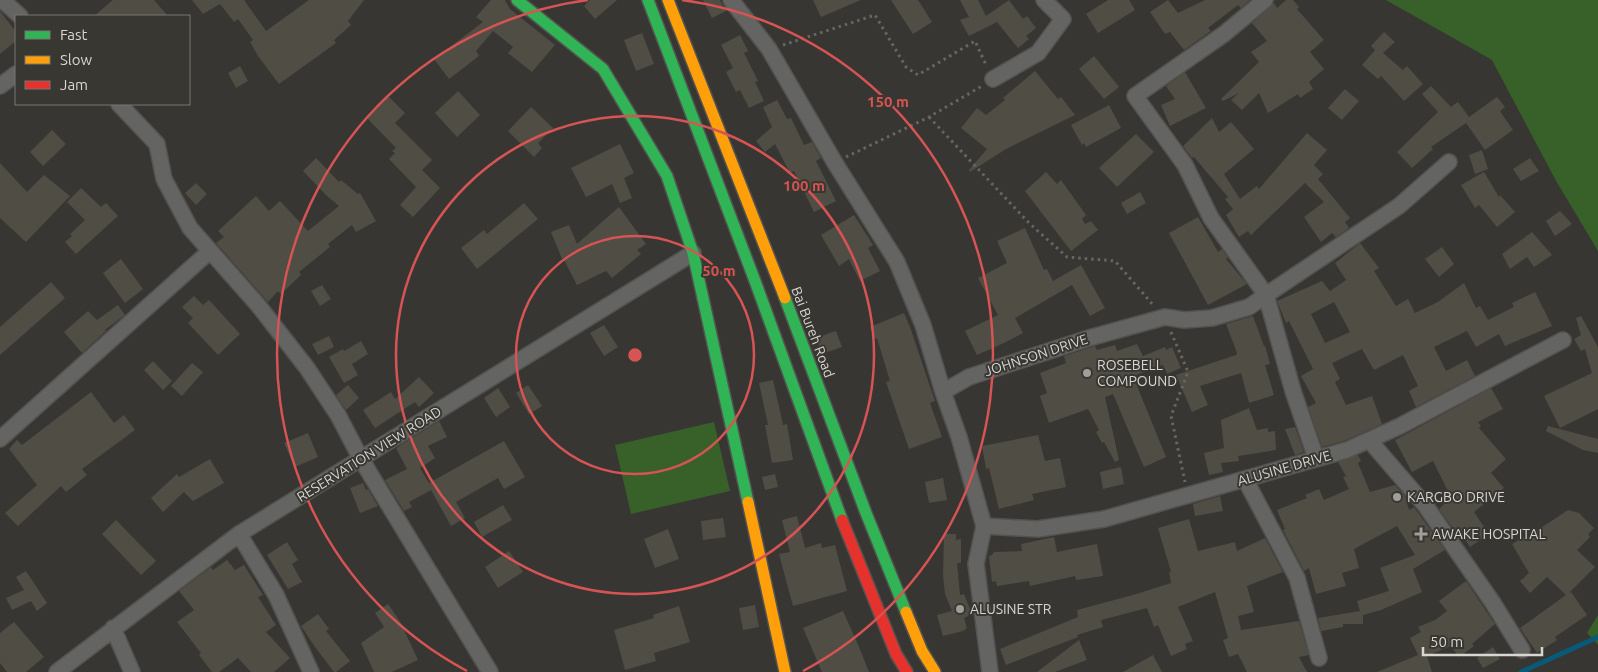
<svg xmlns="http://www.w3.org/2000/svg" width="1598" height="672" viewBox="0 0 1598 672" font-family="Ubuntu,sans-serif">
<style>
.green{fill:#386029}
.lines{fill:none;stroke-linecap:round;stroke-linejoin:round}
.stream{stroke:#075a78;stroke-width:5}
.building{fill:#504d44;fill-rule:evenodd}
.street-casing{stroke:#535250;stroke-width:18}
.fast-casing{stroke:#535250;stroke-width:14}
.slow-casing{stroke:#535250;stroke-width:14}
.jam-casing{stroke:#535250;stroke-width:14}
.path{stroke:#676664;stroke-width:3;stroke-dasharray:2.5 4;stroke-linecap:butt}
.street{stroke:#646462;stroke-width:15}
.fast{stroke:#30b455;stroke-width:11}
.slow{stroke:#ff9f0a;stroke-width:11}
.jam{stroke:#e5322d;stroke-width:11}
.ring{fill:none;stroke:#d65453;stroke-width:2.5}
.poi-dot{fill:#9f9e9b;stroke:#393731;stroke-width:2}
.labels{text-anchor:middle;dominant-baseline:central;stroke-width:4;stroke-linejoin:round;paint-order:stroke}
.street-label{font-size:14px;fill:#d7d6d3;stroke:#393731}
.poi-label{font-size:14px;fill:#d7d6d3;stroke:#393731;text-anchor:start}
.centre{fill:#d65453;stroke:#393731;stroke-width:2.5}
.ring-label{font-size:15px;text-anchor:middle;font-weight:bold;fill:#d65453;stroke:#393731;stroke-width:4;stroke-linejoin:round;paint-order:stroke}
</style>
<rect width="100%" height="100%" fill="#373633"/>
<path class="green" d="M1386 0H1598V251L1555 179 1492 60Z
M714 422 730 491 631 514 615 445Z
M1598 615V645L1587 633Z"/>
<g class="lines">
<path class="stream" d="M1521 672 1598 637"/>
</g>
<path class="building" d="M113 0H154L168 16H94Z
M192 0H244L266 31 309 0H364L348 21 351 25 334 40 336 43 279 84 258 56 250 42 253 40 238 19 234 22 220 4 203 14Z
M491 0H505L510 9 555 45 532 72 508 53 513 47 493 31 476 51 479 56 449 79 434 59 483 22 476 17Z
M590 0H617L595 19 584 6Z
M703 0H720L726 11 712 18Z
M813 0H861L821 17Z
M891 0H918L932 22 913 34Z
M960 0H978L986 16 1009 0 1023 19 1027 16 1036 28 1026 36 1029 39 1018 48 997 22 969 36 960 20 969 17Z
M1108 0H1129L1135 10 1098 33 1086 14Z
M1168 0 1178 13 1205 0H1250L1241 8 1238 5 1208 28 1211 31 1184 50 1170 32 1165 34 1150 12Z
M1286 0H1293L1299 7 1297 9 1324 40 1310 52 1324 69 1309 82 1313 89 1300 98 1298 94 1268 113 1259 93 1242 110 1231 100 1239 93 1223 101 1221 99 1259 62 1251 52 1267 41 1252 23 1274 3 1277 8Z
M0 11 16 32V41L0 54Z
M1384 32 1395 42 1383 53 1403 70 1407 66 1423 84 1404 101 1381 76 1378 79 1362 65 1375 50 1371 46Z
M642 33 654 64 636 71 624 40Z
M740 35 748 51 744 53 758 81 755 82 764 101 749 108 740 90 736 92 726 72 733 68 721 45Z
M1094 56 1119 87 1104 99 1079 69Z
M240 66 248 81 236 88 228 73Z
M1035 71 1058 99 1061 97 1075 115 1006 149 970 172 969 170 987 149 961 128 977 108 986 115 1005 100 1003 98Z
M1185 72 1206 108 1170 126 1161 105 1175 99 1166 86Z
M1431 86 1451 107 1458 102 1469 117 1497 97 1505 107 1500 111 1513 130 1485 150 1466 123 1431 147 1433 149 1412 168 1397 152 1438 112 1422 94Z
M1345 89 1359 101 1342 120 1328 108Z
M458 91 480 115 457 137 435 113Z
M388 96 405 113 395 123 432 160 422 170 440 188 413 217 400 205 416 187 389 159 395 153 392 151 396 148 366 117Z
M777 100 787 119 791 118 804 145 812 142 821 158 816 161 836 201 814 212 794 171 790 173 775 144 765 152 756 141 772 127 763 107Z
M1109 105 1121 128 1086 147 1084 143 1082 145 1071 125Z
M531 107 553 128 538 143 542 148 534 157 508 131Z
M1212 118 1219 132 1231 122 1254 149 1224 174 1240 199 1257 186 1259 189 1307 133 1327 150 1314 165 1323 174 1318 179 1350 218 1345 222 1349 228 1336 237 1332 233 1321 242 1304 217 1324 202 1305 183 1251 235 1248 231 1239 237 1226 215 1233 209 1225 199 1228 197 1194 157 1192 158 1183 146Z
M52 130 66 144 43 166 30 152Z
M1136 134 1154 152 1117 187 1099 168Z
M620 144 634 173 624 178 632 198 620 203 612 184 586 197 571 168Z
M1482 150 1488 169 1475 174 1469 155Z
M316 158 339 182 341 180 358 194 360 193 376 221 356 232 352 225 328 244 330 247 299 272 301 275 281 294 278 291 268 302 216 243 224 237 218 231 256 196 269 211 280 201 308 231 339 206 326 195 303 171Z
M1530 158 1539 171 1521 181 1513 169Z
M0 163 27 192 44 175 70 196 26 242 0 218Z
M1046 172 1057 184 1061 180 1086 215 1082 219 1085 224 1091 221 1098 230 1071 251 1025 191Z
M1484 172 1499 197 1500 195 1515 212 1497 227 1479 205 1475 208 1461 185Z
M196 183 207 194 196 205 185 193Z
M81 188 101 207 106 203 118 216 76 254 65 242 72 236 70 234 85 220 67 202Z
M1140 192 1146 203 1127 214 1121 203Z
M524 203 538 219 477 269 461 248 484 230 487 234Z
M619 207 646 244 637 250 641 254 612 278 606 271 577 285 563 258 562 259 551 232 569 225 577 244Z
M1560 211 1572 224 1555 236 1546 221Z
M854 215 873 245 868 248 880 271 860 281 849 259 839 266 821 235Z
M1198 217 1218 252 1222 249 1228 258 1226 259 1247 284 1208 305 1169 233Z
M1025 228 1044 270 1047 269 1053 281 1081 265 1105 308 1090 316 1072 285 1015 318 1023 333 1004 343 977 355 965 331 998 315 978 278 1007 263 997 241Z
M1532 232 1552 255 1534 267 1527 257 1510 269 1502 254Z
M1360 243 1379 268 1374 271 1396 306 1408 299 1415 313 1438 302 1464 283 1476 308 1480 306 1488 320 1514 307 1512 303 1535 292 1552 326 1505 346 1499 334 1476 347 1467 331 1434 347 1446 371 1467 360 1475 376 1416 407 1409 391 1418 386 1403 355 1374 370 1362 349 1332 363 1340 379 1335 382 1346 405 1372 396 1382 424 1344 441 1322 447 1308 407 1316 403 1301 376 1313 369 1289 321 1286 323 1277 301 1322 281 1330 291 1346 280 1335 263ZM1334 302 1350 332 1325 343 1311 314Z
M1442 247 1454 264 1439 277 1425 259Z
M121 259 143 289 125 303 103 273Z
M51 282 65 298 0 355V327Z
M322 285 331 299 320 306 311 291Z
M194 296 203 305 209 300 240 334 218 355 188 323 193 318 182 307Z
M118 305 125 315 105 330 106 331 82 353 64 332 88 311 97 320Z
M904 313 910 327 935 401 930 403 942 437 909 449 886 382 890 381 877 338 875 339 870 327Z
M1253 316 1264 346H1265L1270 364 1265 365 1274 395 1249 403 1241 373 1200 386 1208 405 1192 412 1176 375 1236 355 1237 353 1226 324Z
M1581 316 1598 347V409L1560 428 1544 396 1592 373 1585 349 1581 351 1574 339 1581 335 1576 318Z
M604 325 618 347 604 356 590 333Z
M836 331 842 347 822 354 816 338Z
M329 336 334 347 318 355 312 344Z
M361 341 368 354 352 364 358 375 344 383 329 357 343 349 344 351Z
M1137 344 1143 356 1165 347 1166 350 1172 347 1181 368 1167 374 1163 365 1133 376 1166 457 1144 467 1113 394 1105 397 1119 460 1115 462 1104 442 1102 443 1096 432 1099 430 1088 409 1049 423 1040 396 1047 393 1040 373 1066 363 1064 356 1095 346 1097 350 1115 345 1117 351Z
M153 361 172 381 163 390 144 370Z
M192 363 203 372 182 396 171 386Z
M419 377 434 393 419 407 415 402 375 428 363 410 391 392 395 399Z
M773 380 783 425 787 424 793 460 772 463 765 425H768L759 383Z
M348 385 359 398 346 410 336 395Z
M528 385 542 406 529 414 516 393Z
M498 388 510 407 496 417 484 398Z
M1491 388 1503 409 1478 422 1481 426 1479 428 1506 459 1491 473 1504 488 1474 512 1489 534 1470 547 1464 538 1461 540 1439 509 1451 497 1433 461 1412 472 1395 440Z
M91 392 114 423 124 415 135 430 82 469 87 475 66 492 61 486 18 526 5 513 37 485 9 449 17 440 22 445Z
M1249 408 1257 430 1268 428V432L1275 431 1276 450 1238 456 1239 461 1221 463 1223 472 1209 475 1204 453 1224 448 1221 420Z
M439 421 447 437 428 446 435 458 420 468 429 483 504 441 525 477 504 489 498 478 456 502 465 518 451 526 431 490 409 502 412 507 404 511 385 480 407 469 396 448Z
M1548 426 1598 439V453L1583 450 1546 431Z
M1295 427 1304 452 1295 455 1285 429Z
M308 433 318 457 295 467 284 443Z
M1038 435 1045 461 1060 458 1066 487 1032 494 1034 500 999 509 989 468 986 469 982 446Z
M1358 455 1361 461 1358 463 1370 492 1395 485 1405 496 1409 510 1414 507 1445 550 1413 569 1422 592 1381 610 1363 615V624H1343V627L1321 631 1318 618 1360 611 1357 601 1389 591 1380 568 1415 555 1397 526 1354 549 1359 568 1342 573 1346 586 1316 594 1309 568 1304 571 1283 530 1285 529 1277 510 1307 498 1305 495 1319 489 1324 500 1349 489 1343 477 1346 476 1338 462Z
M210 459 224 483 193 501 184 492 163 512 151 498 177 474 179 477Z
M1121 467 1124 484 1103 489 1100 472Z
M775 474 778 487 765 490 762 477Z
M943 478 947 500 929 503 925 482Z
M363 483 366 490 368 489 378 506 360 513 350 488Z
M1220 496 1223 511 1195 516 1193 504Z
M503 505 512 520 482 537 474 522Z
M1568 510 1579 513 1594 528 1588 534 1590 537 1577 550 1595 567 1569 593 1571 592 1587 615 1555 637 1557 640 1537 653 1520 628 1566 595 1547 577 1530 593 1520 581 1529 573 1512 544 1527 535V537Z
M797 516 805 548 821 543 822 548 835 545 847 591 793 606 779 554 790 552 782 520Z
M723 518 726 537 703 540 701 521Z
M1189 519 1198 551 1235 542 1237 551 1265 538 1283 572 1247 586 1254 612 1238 616 1241 630 1299 621 1309 655 1299 657 1307 672H1247L1238 654 1229 657 1223 640 1228 638 1215 592 1178 607 1193 641 1185 644 1187 649 1171 656 1158 625 1154 627 1147 608 1101 620 1103 627 1077 635 1078 637 1006 665 1000 649 1078 617 1077 610 1133 595 1171 583 1169 572H1171L1158 528Z
M116 520 156 561 141 575 102 534Z
M668 529 679 559 655 568 644 539Z
M944 534H956V540L961 539V563H957L960 595 964 594 972 614 964 618 967 628 963 631 943 636 937 615 952 611 945 594 943 575Z
M1054 537 1057 552 1097 544 1103 576 1076 580 1075 576 1030 586 1029 581 997 586 996 581 992 582 989 556 992 555 994 552 1022 551 1021 544Z
M287 542 298 560 292 564 302 582 288 589 267 555Z
M509 551 523 572 498 588 485 567Z
M227 560 235 570 244 565 263 595 258 597 276 625 266 632 290 658 274 672H251L238 658 219 672H212L199 655 201 653 177 622 194 610 179 591 211 567 213 570Z
M26 571 47 603 37 611 31 601 12 610 6 598 24 590 16 577Z
M1466 581 1495 624 1472 644 1474 646 1459 657 1451 646 1427 656 1432 672H1377L1418 655 1410 638 1421 632 1418 627 1435 620 1447 611 1439 601Z
M388 604 405 629 404 630 418 660 392 672H374L361 643 384 627 375 613Z
M755 605 759 627 743 630 739 608Z
M679 606 690 642 654 653 656 661 625 670 614 630 654 618 653 615Z
M843 611 859 647 869 672H822L803 628Z
M318 614 329 629 326 631 350 661 336 672H334L315 647 301 626Z
M14 622 44 657 26 672H7L0 663V633Z
M1079 640 1087 660 1055 672H1037Z
M1493 647 1500 659 1483 668 1477 658Z
M1153 655 1162 672H1123Z"/>
<g class="lines">
<defs>
<path id="street" d="M2 0 20 16
M731 0 769 49 835 163 897 262 923 325 943 392
M1265 0 1224 34 1135 96 1185 165 1211 218 1266 295 1399 206 1449 162
M993 79 1038 53 1063 19 1044 0
M0 86 16 74
M119 104 157 144 164 179 190 228 258 305 307 368 338 415 361 459 490 672
M0 439 210 251
M1369 440 1425 505 1493 603 1522 650
M1245 479 1297 578 1319 658
M984 526 1038 529 1104 519 1347 450 1400 426 1563 340
M239 534 276 595 311 672
M113 628 132 672
M57 672 239 534 693 253
M990 672 976 564 984 526 959 437 943 392 969 377 1089 338 1165 317 1184 320 1212 318 1249 307 1266 295 1293 391 1316 458"/>
<path id="fast" d="M517 0 603 69 667 176 693 253 748 502
M648 0 755 281 842 520
M785 298 866 513 906 612"/>
<path id="slow" d="M668 0 785 298
M748 502 785 672
M906 612 922 651 935 672"/>
<path id="jam" d="M842 520 896 654 907 672"/>
</defs>
<use href="#street" class="street-casing"/>
<use href="#fast" class="fast-casing"/>
<use href="#slow" class="slow-casing"/>
<use href="#jam" class="jam-casing"/>
<path class="path" d="M783 45 875 15 906 67 918 75 975 41 987 67
M929 117 1029 223 1067 257 1115 261 1154 306
M846 157 929 117 982 86
M1171 332 1188 372 1171 416 1185 482"/>
<use href="#street" class="street"/>
<use href="#fast" class="fast"/>
<use href="#slow" class="slow"/>
<use href="#jam" class="jam"/>
</g>
<g class="ring">
<circle cx="635" cy="355" r="119"/>
<circle cx="635" cy="355" r="239"/>
<path d="M467 671A358 358 0 0 1 588 0M682 0A358 358 0 0 1 803 671"/>
</g>
<g class="poi-dot">
<circle cx="1087" cy="373" r="5"/>
<circle cx="1397" cy="497" r="5"/>
<path d="M1418.5 526.5h5v5h5v5h-5v5h-5v-5h-5v-5h5z"/>
<circle cx="960" cy="609" r="5"/>
</g>
<g class="labels">
<g class="street-label">
<text transform="translate(813 332) rotate(69)">Bai Bureh Road</text>
<text transform="translate(1036 355) rotate(-18)">JOHNSON DRIVE</text>
<text transform="translate(369 454) rotate(-32)">RESERVATION VIEW ROAD</text>
<text transform="translate(1284 468) rotate(-16)">ALUSINE DRIVE</text>
</g>
<g class="poi-label">
<text x="1097" y="365">ROSEBELL<tspan x="1097" dy="16">COMPOUND</tspan></text>
<text x="1407" y="497">KARGBO DRIVE</text>
<text x="1432" y="534">AWAKE HOSPITAL</text>
<text x="970" y="609">ALUSINE STR</text>
</g>
</g>
<circle cx="635" cy="355" r="8" class="centre"/>
<g class="ring-label">
<text x="888" y="107">150 m</text>
<text x="804" y="191">100 m</text>
<text x="719" y="276">50 m</text>
</g>
<rect x="15" y="15" width="175" height="90" fill="#393731" stroke="#787772"/>
<rect x="25" y="31" width="25" height="8" fill="#30b455" stroke="#787772"/>
<text x="60" y="40" font-size="15" fill="#d7d6d3">Fast</text>
<rect x="25" y="56" width="25" height="8" fill="#ff9f0a" stroke="#787772"/>
<text x="60" y="65" font-size="15" fill="#d7d6d3">Slow</text>
<rect x="25" y="81" width="25" height="8" fill="#e5322d" stroke="#787772"/>
<text x="60" y="90" font-size="15" fill="#d7d6d3">Jam</text>
<path d="M1423 647v8h119v-8" fill="none" stroke="#d7d6d3" stroke-width="2.5"/>
<text x="1430" y="647" font-size="15" fill="#d7d6d3" stroke="#393731" stroke-width="4" paint-order="stroke">50 m</text>
</svg>
